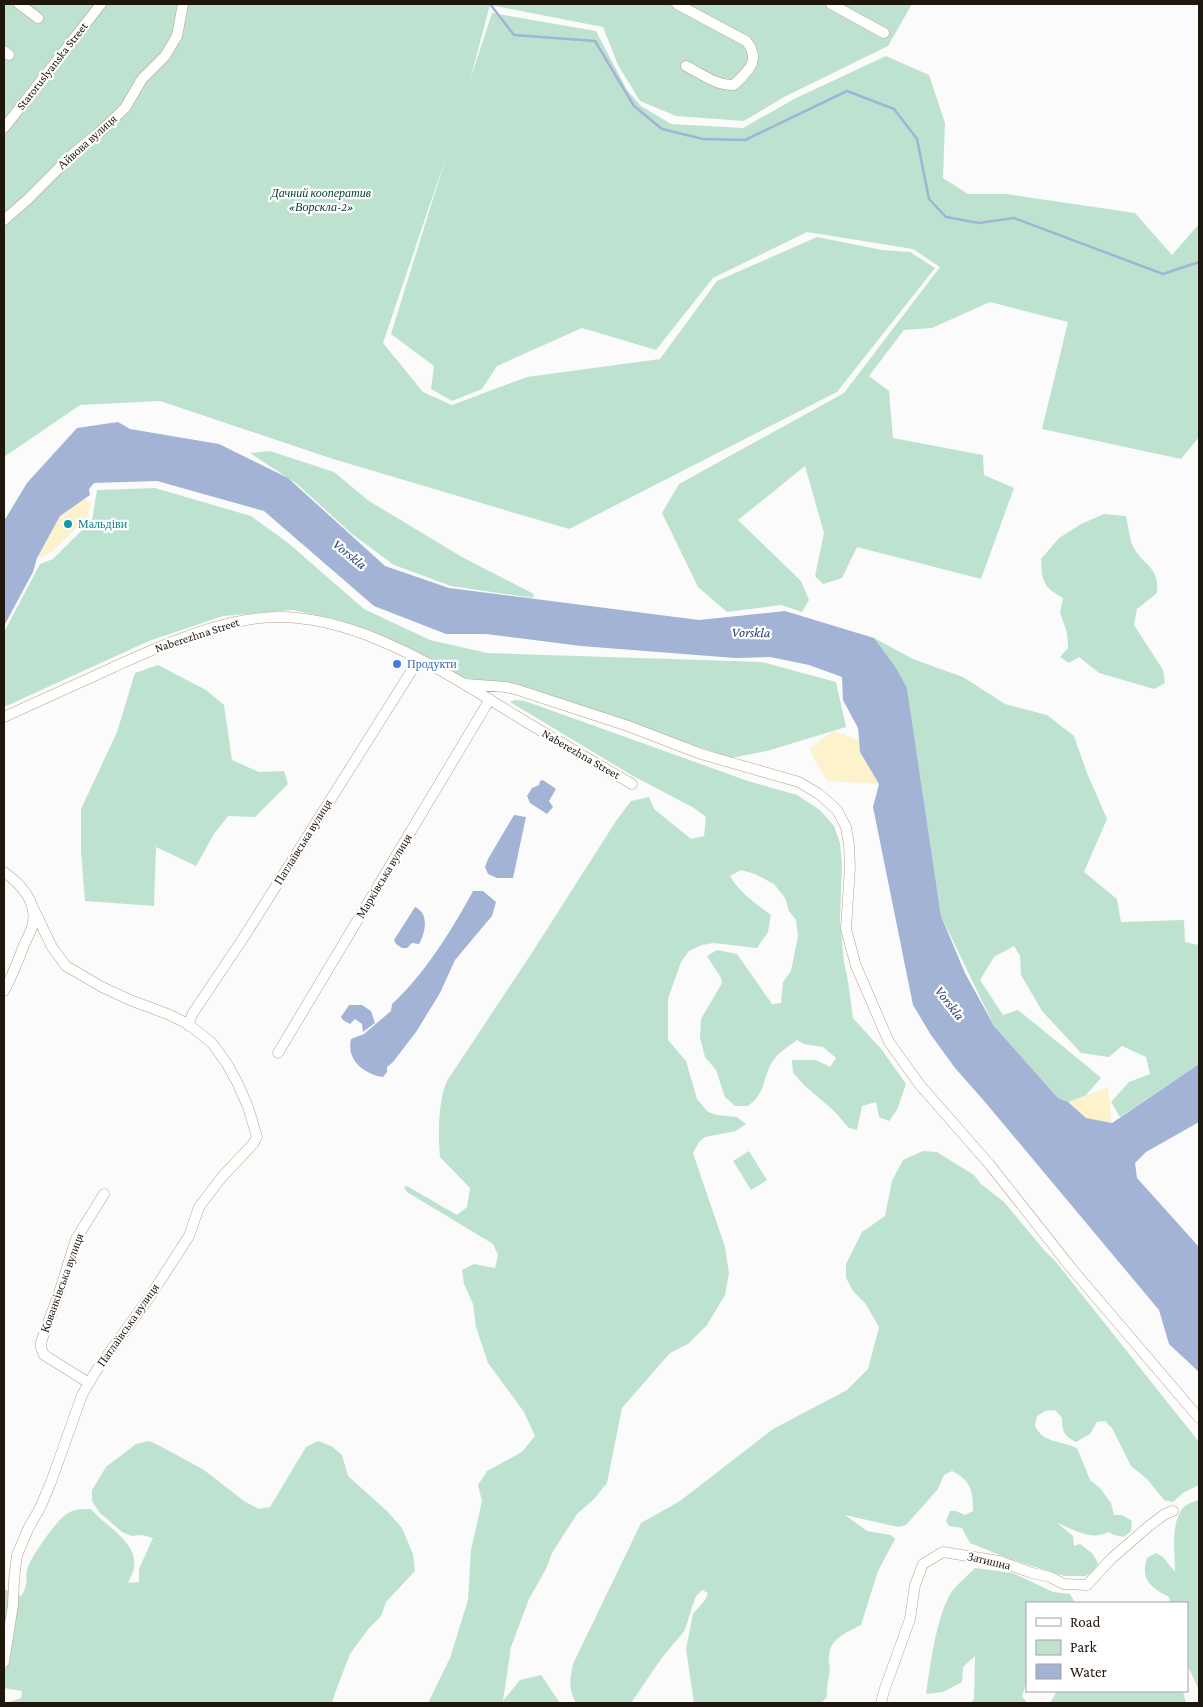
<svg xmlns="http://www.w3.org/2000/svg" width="1203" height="1707" viewBox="0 0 1203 1707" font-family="'Crimson Pro',serif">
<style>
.green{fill:#bde3d0}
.sand{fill:#fcf2cc}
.water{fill:#a2b3d6}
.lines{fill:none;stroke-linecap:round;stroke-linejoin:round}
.stream{stroke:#a2b3d6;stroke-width:2.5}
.minor-casing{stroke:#baa085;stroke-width:11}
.minor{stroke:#fff;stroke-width:10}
.culture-dot{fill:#0f9aa8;stroke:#fff;stroke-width:2}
.shop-dot{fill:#3f7fe0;stroke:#fff;stroke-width:2}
.labels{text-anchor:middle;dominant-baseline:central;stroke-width:4.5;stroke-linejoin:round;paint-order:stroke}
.street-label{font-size:12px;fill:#1f160c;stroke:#fff}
.park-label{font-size:12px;font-style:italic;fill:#003c28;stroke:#fff}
.culture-label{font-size:12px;fill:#0d838f;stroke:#fff;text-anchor:start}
.shop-label{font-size:12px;fill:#366cbe;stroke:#fff;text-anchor:start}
.water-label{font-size:14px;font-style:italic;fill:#293d6c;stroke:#fff}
</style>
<rect width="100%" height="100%" fill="#fbfbfb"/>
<path class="green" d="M4 4H912L888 46 784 97 744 121 676 116 640 101 618 65 603 27 490 5 470 80 492 13 596 31 627 90 641 106 671 124 743 128 796 98 886 56 929 75 945 123 943 178 968 194H1006L1135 213 1172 255 1199 224V437L1181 459 1042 429 1068 322 990 302 932 328 904 330 869 376 889 391 893 438 983 455 984 475 1014 488 981 579 857 547 842 578 823 584 815 576 824 533 805 466 738 520 801 581 809 600 802 612 781 605 727 612 698 587 662 513 679 484 844 393 940 267 913 249 807 232 713 278 656 350 582 328 497 366 482 389 452 401 431 389 434 366 391 334 446 157 383 343 423 392 452 405 527 377 660 359 717 281 817 237 882 250 910 252 935 268 837 392 569 529 333 459 160 401 80 405 4 457Z
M270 451 334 472 369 501 462 557 534 594 533 598 451 586 394 565 352 534 297 484 250 453Z
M155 488 251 516 287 542 364 609 430 640 487 653 762 662 836 682 846 727 767 751 731 758 517 684 463 678 399 645 334 619 293 610 223 616 149 641 4 707V632L40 564 53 559 92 520 97 490Z
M1104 514 1126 516C1128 525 1130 543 1135 550 1147 568 1159 567 1157 593L1137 609 1134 625 1163 670 1165 683 1154 689 1099 673 1079 657 1069 663 1060 657 1068 648 1067 633 1060 612 1063 598C1043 587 1042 582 1041 559L1059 538 1081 524Z
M874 638 913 659 963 677 1005 704 1047 715 1074 736 1087 773 1107 819 1084 872 1117 899 1121 922 1184 920 1185 942 1199 945V1064L1120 1117 1111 1102 1129 1082 1150 1074 1146 1057 1122 1046 1109 1057 1081 1053 1042 1011 1021 975 1020 956 1014 946 994 957 980 980 1003 1015 1018 1010 1087 1066 1101 1078 1079 1103 1068 1102 1058 1098 994 1026 941 916 907 688Z
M158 665 206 690 224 705 232 760 259 772 284 771 288 784 255 817 228 816 214 834 196 866 156 847 154 906 85 901 81 851V809L117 732 135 673Z
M515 700 525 701 748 781 797 795 820 810 834 826 840 843 842 864 840 919 844 962 848 981 853 1018 882 1050 906 1084 897 1110 889 1121 879 1117 876 1102 862 1106 857 1130 849 1128 833 1110 805 1086 793 1073 792 1060H816L830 1067 836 1058 823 1047 804 1044 797 1040C786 1048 774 1055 769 1068 762 1086 764 1093 748 1106H735L725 1097 716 1070 705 1057 700 1038 701 1019 722 983 721 978 707 956 717 950 737 954 772 1004 781 1003 783 982 791 971 798 936 796 920 789 911 785 898 774 884 755 874 741 870 730 876C739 892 756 904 771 915L768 932 757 948 714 943 702 945 689 951 681 962 668 999V1040L686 1061 697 1099 708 1112 717 1115 737 1117 746 1124 736 1131 705 1137 699 1142 693 1153 725 1247 729 1273 725 1295 707 1325 688 1344 670 1353 622 1408 607 1483 594 1499 577 1514 552 1553 546 1569 529 1599 511 1647 503 1701 520 1680 541 1675 560 1703H428L450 1658 468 1600 471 1550 482 1501 478 1485 487 1471 522 1452 535 1436 524 1412 488 1363 476 1327 473 1304 464 1284 462 1270 474 1264 495 1268 498 1255 493 1244 407 1192 404 1187 407 1186 457 1215 467 1207 470 1188 440 1157C438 1136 438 1100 447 1081L535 948 616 821 631 801 649 797 654 809 691 839 704 836 706 817 694 808 633 776 510 702Z
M749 1151 767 1180 751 1190 733 1161Z
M923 1151 937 1152 974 1175 981 1184 1004 1202 1044 1250 1056 1262 1199 1442V1485L1183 1493 1173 1502 1164 1500 1147 1479 1131 1466 1112 1428 1105 1421 1097 1422 1090 1434 1076 1442C1064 1436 1062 1431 1062 1418L1055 1410 1045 1411 1037 1416 1035 1426C1044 1444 1060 1440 1077 1448L1090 1480 1100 1488 1111 1503 1114 1515H1122L1132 1521 1131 1531 1124 1537 1114 1535 1109 1532C1089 1541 1076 1530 1057 1523L1073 1536 1074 1546 1080 1544 1092 1553 1098 1563 1094 1571 1086 1576H1064L1010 1559 970 1543 962 1528 949 1526 946 1521 950 1511H956L965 1515 973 1511C973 1490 971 1481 952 1471L944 1475 938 1489 906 1525 898 1527 845 1515 867 1531 891 1535 895 1539 878 1571 861 1625C847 1632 829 1639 829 1657 828 1661 830 1665 830 1669 829 1679 826 1686 827 1697L821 1703H694L686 1649 693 1614 705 1600 708 1593 702 1590 696 1596 691 1610 685 1630 661 1659 631 1703H576C568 1689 570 1679 573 1664L641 1523 680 1501 773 1429 847 1390 868 1369 879 1327 865 1303 853 1291 846 1278V1264L862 1232 885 1216 892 1181 903 1160Z
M149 1441 160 1446 204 1470 244 1501 259 1509 270 1507 306 1447 318 1441 331 1446 342 1455 348 1476 388 1512 402 1528 413 1554 415 1571 386 1602 381 1616 369 1628 350 1654 335 1693 332 1703H7L21 1698 22 1691 4 1688V1589L21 1596C29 1583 25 1583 27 1570 30 1558 57 1519 68 1513 75 1509 82 1509 91 1509 105 1526 139 1543 134 1568 133 1573 130 1578 128 1583L139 1582V1569L153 1538 142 1535 132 1536 122 1532 99 1512 92 1501V1490L106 1467 136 1444Z
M1199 1500V1690L1187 1664V1603H1170L1169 1597C1151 1587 1140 1580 1147 1558L1156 1553 1163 1557 1175 1572C1175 1553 1169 1515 1188 1504 1191 1502 1196 1501 1199 1500Z
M975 1568 1013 1573 1053 1592 1070 1594 1075 1603H1027V1681L1022 1696 1027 1703H972L974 1698 975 1656 963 1667 962 1682 943 1692 926 1694C930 1667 937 1611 953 1590 960 1582 968 1575 975 1568Z
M1057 1691H1183L1186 1703H1050Z"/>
<path class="sand" d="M84 499 91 504 88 514 90 518 85 520 52 552C46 553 43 557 37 558L60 516Z
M833 731 859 740 860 752 879 784 827 781 809 749Z
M1108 1087 1112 1123 1086 1118 1068 1102Z"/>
<path class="water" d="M118 422 130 429 219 444 288 478 385 566 449 588 699 620 785 611 874 638 896 668 907 688 941 916 965 973 994 1026 1058 1098 1068 1102 1086 1118 1112 1123 1199 1064V1122L1146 1152 1135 1163 1137 1178 1199 1247V1372L1169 1344 1159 1310 985 1102 955 1068 931 1035 913 1005 873 807 879 784 860 752 858 728 843 700 842 677 809 665 770 657 735 658 581 646 486 634H446L374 606 264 511 157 481 94 483 89 489 90 495 60 516 37 558 33 572 4 626V521L27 483 77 428Z
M543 780 556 789 549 801 553 807 547 814 530 803 527 796 532 788 539 785 540 781Z
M514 815 526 817 513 878H497L488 874 485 867 488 859Z
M473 891H483L496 902 492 916 455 960 440 993 416 1032 393 1062 387 1067V1072L383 1077C364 1074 346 1060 351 1039L364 1034 391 1011 392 1004C424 975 452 930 473 891Z
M415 907C429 913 426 932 419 944L412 943 407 948H402L396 944 394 940Z
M349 1005H362L371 1011 375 1023 363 1032 362 1024 355 1019 350 1024 343 1020 341 1017Z"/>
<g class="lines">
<path class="stream" d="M490 4 514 35 595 41 634 106 662 129 703 139 745 140 847 91 894 109 917 139 929 199 946 217 979 223 1014 218 1163 274 1199 262"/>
<defs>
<path id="minor" d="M19 4 38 18
M677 4 746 41C762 60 748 71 734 85 715 85 702 74 686 66
M831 4 884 33
M4 51 9 55
M4 128 101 4
M4 220 27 200 75 152 100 132 125 108 142 79 165 56 177 36 183 4
M465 684 506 687 518 690 628 726 701 754 799 782 819 794 837 810 846 827 849 845 850 867 846 929 856 966 889 1042 920 1085 990 1165 1072 1269 1199 1418
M4 717C41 700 77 684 114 667 156 648 200 628 246 620 341 602 441 670 518 717 556 740 594 762 632 784
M4 872C22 885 39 903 32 927 30 933 27 939 24 945 18 961 12 976 4 991
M189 1026 190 1020 193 1013 244 937 419 659
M278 1053 490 699
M89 1383 44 1355 41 1348V1342L58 1296 76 1239 104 1194
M4 1662 13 1605 14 1580 17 1555 29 1527 40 1508 51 1482 82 1395 96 1371 151 1295 189 1236 199 1207 222 1177 253 1144 257 1137 248 1107 237 1082 227 1064 212 1043 188 1024 170 1015 130 1000 102 987 66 966 52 947 33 908
M881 1703 884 1691 910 1619 915 1585 923 1564 943 1552 999 1561 1032 1573 1050 1577 1064 1584 1087 1585 1112 1558 1149 1526 1165 1514 1173 1511"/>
</defs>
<use href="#minor" class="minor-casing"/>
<use href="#minor" class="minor"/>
</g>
<circle class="culture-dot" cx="68" cy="524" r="5"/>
<circle class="shop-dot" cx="397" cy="664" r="5"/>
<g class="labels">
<g class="street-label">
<text transform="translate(52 66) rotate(-52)">Staroruslyanska Street</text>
<text transform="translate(87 142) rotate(-42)">Айвова вулиця</text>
<text transform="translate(197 635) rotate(-18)">Naberezhna Street</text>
<text transform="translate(581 754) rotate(30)">Naberezhna Street</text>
<text transform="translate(303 842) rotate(-58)">Патлаївська вулиця</text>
<text transform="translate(384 876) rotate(-59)">Марківська вулиця</text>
<text transform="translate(62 1283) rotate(-70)">Кованківська вулиця</text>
<text transform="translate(128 1325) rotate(-55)">Патлаївська вулиця</text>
<text transform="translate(989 1561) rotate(13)">Затишна</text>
</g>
<g class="park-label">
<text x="321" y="193">Дачний кооператив<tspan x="321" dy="14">«Ворскла-2»</tspan></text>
</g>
<g class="culture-label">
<text x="78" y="524">Мальдіви</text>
</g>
<g class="shop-label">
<text x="407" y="664">Продукти</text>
</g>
<g class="water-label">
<text transform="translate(350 554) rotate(39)">Vorskla</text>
<text transform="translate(751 632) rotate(1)">Vorskla</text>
<text transform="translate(950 1003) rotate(52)">Vorskla</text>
</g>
</g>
<rect width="1203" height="1707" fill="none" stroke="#1f160c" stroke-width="10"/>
<rect x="1026" y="1602" width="162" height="90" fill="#ffffff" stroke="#a5a29e"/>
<rect x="1036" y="1618" width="25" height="8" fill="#ffffff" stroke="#a5a29e"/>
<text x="1070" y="1627" font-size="15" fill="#1f160c">Road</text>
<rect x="1036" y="1640" width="25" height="15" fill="#bde3d0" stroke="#a5a29e"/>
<text x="1070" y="1652" font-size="15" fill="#1f160c">Park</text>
<rect x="1036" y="1664" width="25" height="15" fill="#a2b3d6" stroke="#a5a29e"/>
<text x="1070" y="1677" font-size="15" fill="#1f160c">Water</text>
</svg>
